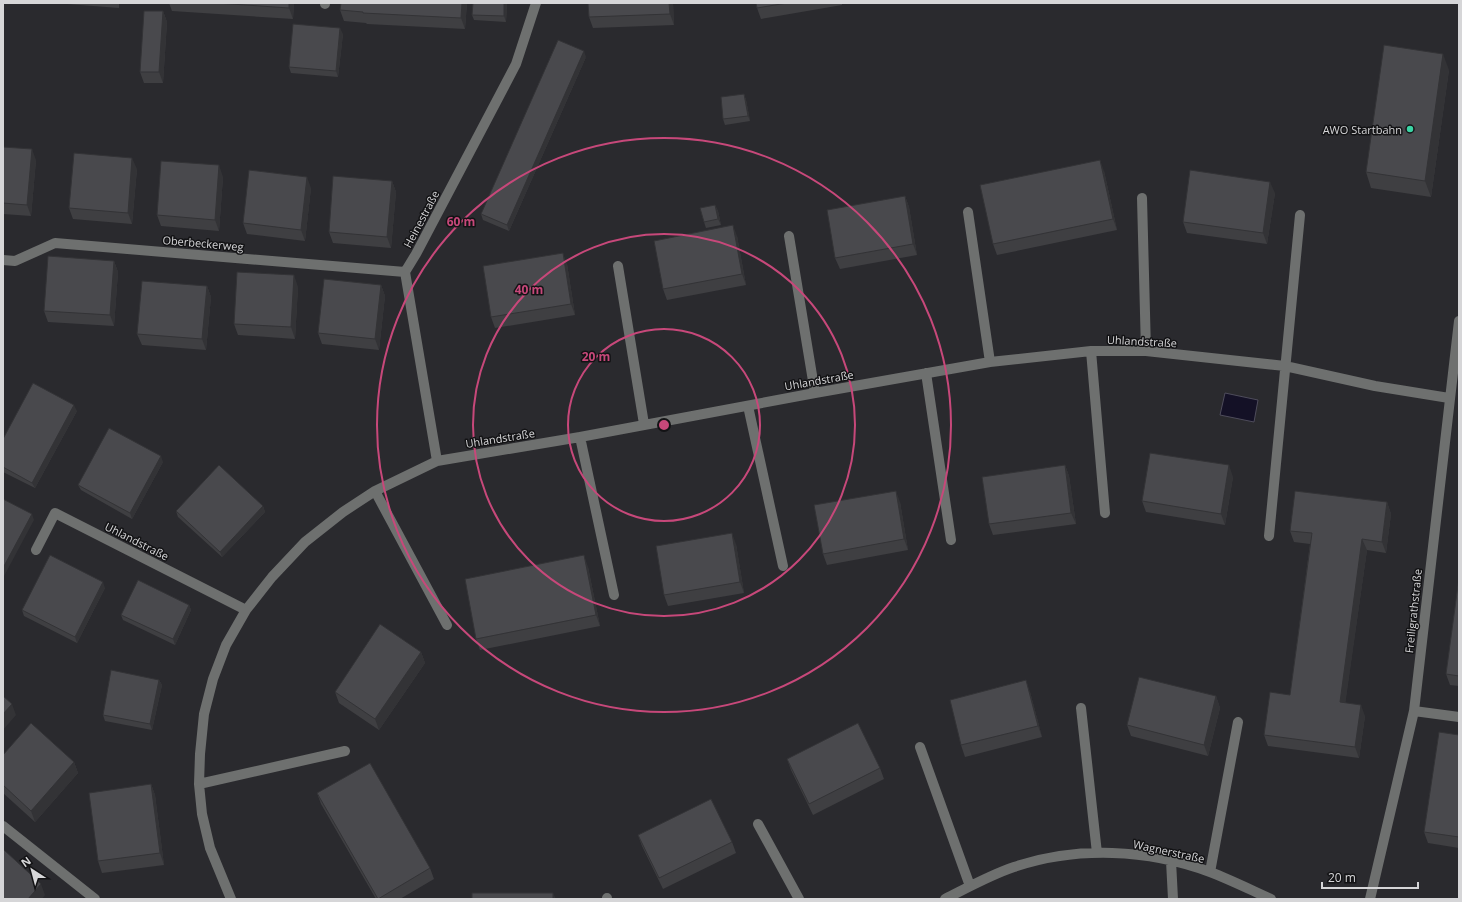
<svg xmlns="http://www.w3.org/2000/svg" width="1462" height="902" viewBox="0 0 1462 902" font-family="'Open Sans',sans-serif">
<style>
.water{fill:#141126;stroke:#4e4c5b}
.lines{fill:none;stroke-linecap:round;stroke-linejoin:round}
.minor{stroke:#6e706f;stroke-width:10}
.wall{fill:#3f3f42}
.shaded-wall{fill:#333336}
.building{fill:#49494d;stroke:#333336}
.ring{fill:none;stroke:#c7487a;stroke-width:2}
.poi-dot{fill:#3bd4a4;stroke:#131315;stroke-width:1.5}
.labels{text-anchor:middle;dominant-baseline:central;stroke-width:3;stroke-linejoin:round;paint-order:stroke}
.poi-label{font-size:11px;fill:#d6d6d8;stroke:#131315;text-anchor:end}
.street-label{font-size:11px;fill:#d6d6d8;stroke:#131315}
.centre{fill:#c7487a;stroke:#131315;stroke-width:2}
.ring-label{font-size:12px;text-anchor:middle;font-weight:bold;fill:#c7487a;stroke:#131315;stroke-width:3;stroke-linejoin:round;paint-order:stroke}
</style>
<rect width="100%" height="100%" fill="#2a2a2e"/>
<path class="water" d="M1225 393 1258 400 1254 422 1220 415Z"/>
<g class="lines">
<path class="minor" d="M325 4V3
M1142 198 1146 351
M968 212 990 362
M789 236 815 393
M3 260 15 261 55 243 405 272
M618 266 644 424
M1091 351 1105 513
M926 373 951 540
M748 406 783 566
M580 437 614 595
M437 461 405 272 416 254 516 64 536 3
M375 491 447 625
M1269 536 1300 215
M36 550 55 513 246 610
M1081 708 1097 853
M1414 711 1459 717
M920 747 970 886
M199 784 345 751
M758 824 799 899
M3 826 95 899
M1171 861 1173 899
M1210 872 1238 722
M607 898V899
M231 899 210 848 202 814 199 784 200 754 204 714 213 679 226 645 246 610 272 577 305 542 343 512 375 491 437 461 580 437 815 393 990 362 1091 351H1146L1285 366 1375 386 1449 398
M945 899C967 888 990 875 1014 867 1077 846 1148 849 1210 872 1231 880 1251 890 1271 899
M1370 899 1414 711 1459 321"/>
</g>
<path class="wall" d="M54 3H119V8Z
M169 3H294L293 19 172 11Z
M341 3H467L465 29 367 24 366 23 344 21 340 10Z
M507 3 506 22 474 20 472 15Z
M588 3H673L674 25 593 28 589 17Z
M756 3H842V5L761 19 757 8Z
M163 11 167 22 163 83H144L140 72Z
M343 34 338 77 291 73 289 67Z
M586 57 509 231 483 220 481 214Z
M1449 70 1431 197 1371 188 1366 172Z
M744 94 746 100 750 121 725 125 723 119Z
M3 147 36 160 31 216 3 214Z
M137 169 132 224 73 219 69 208Z
M1104 171 1117 230 997 255 993 244Z
M223 177 219 231 161 226 157 215Z
M392 181 396 192 391 248 333 243 329 232Z
M311 188 305 241 247 234 243 223Z
M1275 193 1267 244 1187 233 1183 222Z
M905 196 909 207 917 255 840 269 835 258Z
M715 205 718 211 721 225 706 228 704 222Z
M737 236 746 285 667 300 663 289Z
M114 261 118 272 114 326 48 322 44 311Z
M567 264 575 315 495 328 491 317Z
M381 285 385 296 379 350 322 344 318 333Z
M207 286 211 297 206 350 142 345 137 334Z
M298 287 295 339 238 335 234 324Z
M77 411 35 488 3 472V439Z
M163 462 132 519 81 490 78 485Z
M1065 465 1069 476 1076 524 993 535 989 524Z
M1233 477 1225 525 1146 512 1142 501Z
M900 502 908 550 827 565 823 554Z
M1387 502 1391 514 1386 553 1367 550 1345 703 1365 716 1359 758 1268 746 1264 735 1290 695 1310 544 1294 542 1290 531Z
M263 506 265 512 222 557 178 517 176 511Z
M736 544 744 593 668 606 664 595Z
M588 567 600 626 480 650 476 639Z
M1459 578V686L1450 685 1446 674Z
M105 588 77 643 24 616 22 610Z
M189 605 191 610 175 645 123 620 121 615Z
M421 652 425 663 379 730 339 703 335 692Z
M159 680 162 685 152 730 105 721 103 715Z
M1030 692 1042 737 965 757 961 745Z
M1216 696 1220 708 1208 756 1131 736 1127 725Z
M1459 735V848L1428 843 1424 832Z
M3 755 74 762 78 773 35 822 3 793Z
M787 759 880 768 884 779 813 815 791 770Z
M151 784 155 795 164 865 102 873 98 861Z
M317 793 430 868 434 879 400 899H376L321 804Z
M638 835 732 842 736 853 663 889 642 846Z"/>
<path class="shaded-wall" d="M289 3H294L293 19 289 8Z
M462 3H467L465 29 461 18Z
M504 3H507L506 22 504 16Z
M669 3H673L674 25 670 14Z
M163 11 167 22 163 83 159 72Z
M340 28 343 34 338 77 336 71Z
M584 51 586 57 509 231 507 225Z
M1443 54 1449 70 1431 197 1425 181Z
M744 94 746 100 750 121 748 116Z
M32 149 36 160 31 216 27 205Z
M132 158 137 169 132 224 128 213Z
M1100 160 1104 171 1117 230 1113 219Z
M219 165 223 177 219 231 215 220Z
M307 177 311 188 305 241 301 230Z
M392 181 396 192 391 248 387 237Z
M1270 182 1275 193 1267 244 1263 233Z
M905 196 909 207 917 255 913 244Z
M715 205 718 211 721 225 718 219Z
M733 225 737 236 746 285 742 274Z
M563 253 567 264 575 315 571 304Z
M114 261 118 272 114 326 110 315Z
M294 275 298 287 295 339 291 327Z
M381 285 385 296 379 350 375 339Z
M207 286 211 297 206 350 202 339Z
M74 405 77 411 35 488 32 483Z
M161 456 163 462 132 519 130 513Z
M1065 465 1069 476 1076 524 1071 513Z
M1229 465 1233 477 1225 525 1221 514Z
M896 491 900 502 908 550 904 539Z
M1387 502 1391 514 1386 553 1382 542Z
M263 506 265 512 222 557 220 552Z
M32 514 34 520 3 578V568Z
M732 533 736 544 744 593 740 582Z
M1362 539 1367 550 1344 713 1340 702Z
M584 555 588 567 600 626 596 615Z
M103 582 105 588 77 643 75 637Z
M189 605 191 610 175 645 173 639Z
M421 652 425 663 379 730 375 719Z
M159 680 162 685 152 730 150 724Z
M1026 680 1030 692 1042 737 1038 726Z
M1216 696 1220 708 1208 756 1204 745Z
M12 704 16 715 3 730V714Z
M1361 705 1365 716 1359 758 1355 747Z
M74 762 78 773 35 822 31 811Z
M151 784 155 795 164 865 160 853Z
M41 884 45 895 42 899H28Z
M553 893 556 899H553Z"/>
<path class="building" d="M217 3H289V8Z
M341 3H462L461 18 363 13V12L340 10Z
M473 3H504V16L472 15Z
M588 3H669L670 14 589 17Z
M756 3H787L757 8Z
M144 11H163L159 72H140Z
M293 24 340 28 336 71 289 67Z
M558 40 584 51 507 225 481 214Z
M1384 45 1443 54 1425 181 1366 172Z
M744 94 748 116 723 119 721 97Z
M3 147 32 149 27 205 3 203Z
M74 153 132 158 128 213 69 208Z
M1100 160 1113 219 993 244 980 185Z
M161 161 219 165 215 220 157 215Z
M249 170 307 177 301 230 243 223Z
M1190 170 1270 182 1263 233 1183 222Z
M333 176 392 181 387 237 329 232Z
M905 196 913 244 835 258 827 210Z
M715 205 718 219 704 222 700 208Z
M733 225 742 274 663 289 654 241Z
M563 253 571 304 491 317 483 266Z
M48 256 114 261 110 315 44 311Z
M237 272 294 275 291 327 234 324Z
M324 279 381 285 375 339 318 333Z
M142 281 207 286 202 339 137 334Z
M33 383 74 405 32 483 3 467V439Z
M109 428 161 456 130 513 78 485Z
M1150 453 1229 465 1221 514 1142 501Z
M219 465 263 506 220 552 176 511Z
M1065 465 1071 513 989 524 982 477Z
M896 491 904 539 823 554 814 505Z
M1295 491 1387 502 1382 542 1362 539 1340 702 1361 705 1355 747 1264 735 1270 692 1290 695 1312 533 1290 531Z
M3 499 32 514 3 568Z
M732 533 740 582 664 595 656 546Z
M50 555 103 582 75 637 22 610Z
M584 555 596 615 476 639 465 579Z
M1459 578V676L1446 674Z
M138 580 189 605 173 639 121 615Z
M380 624 421 652 375 719 335 692Z
M111 670 159 680 150 724 103 715Z
M1139 677 1216 696 1204 745 1127 725Z
M1026 680 1038 726 961 745 950 700Z
M3 696 12 704 3 714Z
M31 723 74 762 31 811 3 785V755Z
M858 723 880 768 809 804 787 759Z
M1439 732 1459 735V837L1424 832Z
M370 763 430 868 378 899 317 793Z
M151 784 160 853 98 861 89 793Z
M711 799 732 842 659 878 638 835Z
M3 849 41 884 28 899H3Z
M472 893H553V899H472Z"/>
<g class="ring">
<circle cx="664" cy="425" r="96"/>
<circle cx="664" cy="425" r="191"/>
<circle cx="664" cy="425" r="287"/>
</g>
<circle class="poi-dot" cx="1410" cy="129" r="4"/>
<g class="labels">
<g class="poi-label">
<text x="1402" y="129">AWO Startbahn</text>
</g>
<g class="street-label">
<text transform="translate(421 219) rotate(-62)">Heinestraße</text>
<text transform="translate(203 243) rotate(5)">Oberbeckerweg</text>
<text transform="translate(1142 341) rotate(3)">Uhlandstraße</text>
<text transform="translate(819 380) rotate(-10)">Uhlandstraße</text>
<text transform="translate(500 438) rotate(-9)">Uhlandstraße</text>
<text transform="translate(137 541) rotate(27)">Uhlandstraße</text>
<text transform="translate(1413 611) rotate(-84)">Freiligrathstraße</text>
<text transform="translate(1169 851) rotate(12)">Wagnerstraße</text>
</g>
</g>
<circle cx="664" cy="425" r="6" class="centre"/>
<g class="ring-label">
<text x="461" y="226">60 m</text>
<text x="529" y="294">40 m</text>
<text x="596" y="361">20 m</text>
</g>
<rect width="1462" height="902" fill="none" stroke="#d6d6d8" stroke-width="8"/>
<g transform="translate(32 870) rotate(324)" stroke="#131315" stroke-width="3" paint-order="stroke">
<path d="M0-3L7 15L0 10L-7 15Z" fill="#d6d6d8"/>
<text y="-6" font-size="11" font-weight="bold" text-anchor="middle" fill="#d6d6d8">N</text>
</g>
<path d="M1322 882v6h96v-6" fill="none" stroke="#d6d6d8" stroke-width="2"/>
<text x="1328" y="882" font-size="12" fill="#d6d6d8" stroke="#131315" stroke-width="3" paint-order="stroke">20 m</text>
</svg>
